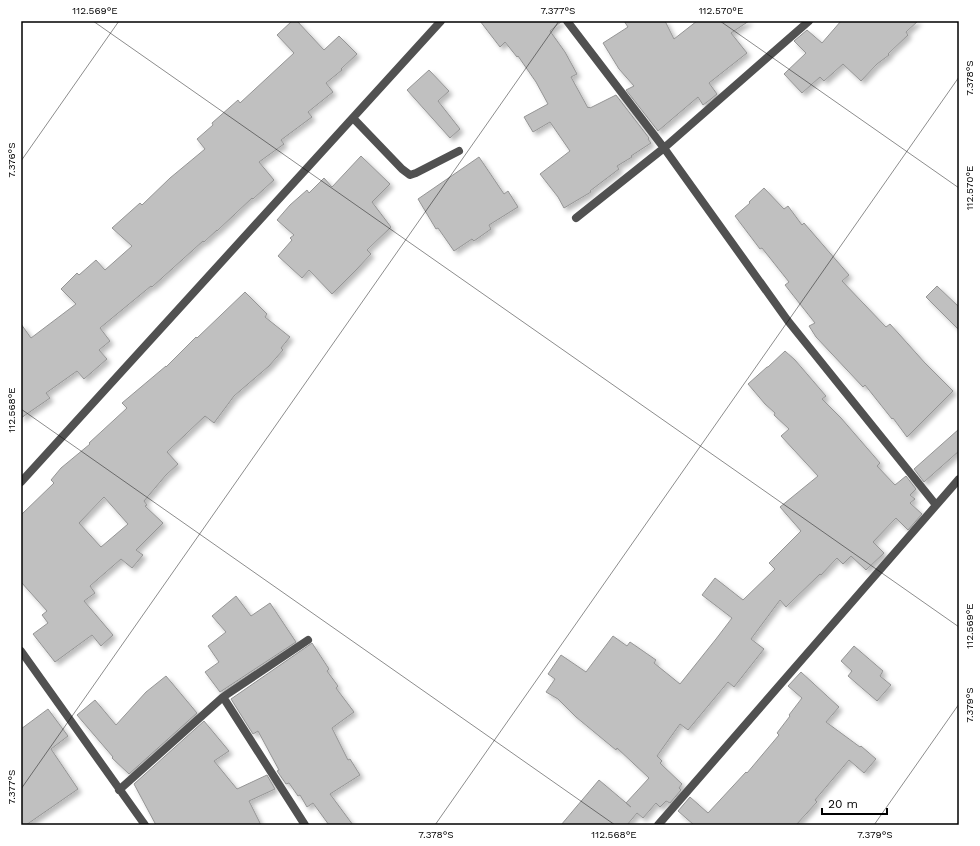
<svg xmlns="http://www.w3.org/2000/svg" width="980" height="846" viewBox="0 0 980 846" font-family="'Work Sans',sans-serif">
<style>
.building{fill:#c0c0c0;stroke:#959595;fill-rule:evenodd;filter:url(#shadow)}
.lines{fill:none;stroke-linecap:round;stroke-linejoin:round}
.minor{stroke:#515151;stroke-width:8}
.ticks{fill:none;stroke:#000;stroke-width:1;stroke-opacity:0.45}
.neatline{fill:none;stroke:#000;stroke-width:1.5}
.ticks-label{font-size:10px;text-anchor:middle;fill:#000}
</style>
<defs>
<filter id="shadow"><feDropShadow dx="3.5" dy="3.5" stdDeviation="2" flood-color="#0004"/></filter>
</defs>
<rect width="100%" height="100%" fill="#fff"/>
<path class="building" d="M292 21H297L324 50 339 36 357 54 341 69 342 70 326 83 333 92 308 112 312 117 281 140 284 144 259 162 274 180 253 199 252 198 217 231V230L204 242 203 241 152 287 151 286 100 328 110 341 99 350 107 359 84 379 77 371 46 393 50 398 21 418V324L31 338 76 304 61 289 77 273 79 275 96 260 105 270 132 246 112 228 140 203 142 205 170 178 205 149 197 139 213 125 212 123 238 100 240 103 294 53 277 35Z
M480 21H562L550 31 565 52 577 74 571 77 588 108 589 107 590 108 616 95 649 138 648 139 651 143 631 156 632 157 617 166 619 169 590 191 591 192 564 208 558 197 540 174 570 151 550 122 533 132 524 117 548 104 536 82 518 56 517 57 505 42 500 47Z
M624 21H665L674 39 697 21H749L731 33 747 53 709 83 717 94 711 99 703 105 698 97 658 131 626 90 634 86 619 69 603 43 628 27Z
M841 21H918L906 32 908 35 888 54 889 55 877 64 861 81 843 64 824 81 820 77 802 93 784 74 806 53 794 41 807 30 822 43Z
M429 70 449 91 438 101 460 129 450 138 407 90Z
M361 156 390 184 372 202 391 227 367 250 371 254 357 269 332 294 309 270 302 278 278 256 292 240 290 238 294 235 277 220 290 205 307 190 309 193 324 178 332 187Z
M479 157 504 194 508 191 518 207 489 225 491 229 474 241 472 239 454 251 438 228 436 229 418 199Z
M764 188 784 209 788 206 802 225 804 223 849 275 842 281 886 327 890 324 925 363 953 391 907 437 893 418 892 419 865 385 863 387 816 337 809 326 815 323 785 285 789 282 762 248 760 249 735 216 750 203 749 202Z
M937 286 959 307V330L926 297Z
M245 292 267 314 265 317 290 337 281 348 283 350 269 366 234 396 214 423 205 416 167 452 178 464 166 475 144 501 147 505 145 506 163 523 136 550 143 555 132 568 121 559 90 586 95 593 84 601 113 635 101 646 92 635 55 662 33 634 48 623 42 615 47 611 21 582V515L54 483 51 480 61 468 90 444 89 443 127 408 122 403 166 366V367L196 337 197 338ZM104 497 128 524 101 547 79 523Z
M785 351 795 360 826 396 822 399 841 418 880 463 877 466 895 485 906 476 916 489 910 495 915 499 910 503 922 514 908 530 896 518 873 542 884 553 866 570 851 556 843 564 837 558 821 575 820 574 786 607 780 600 751 639 764 649 734 687 728 682 688 730 680 724 657 756 662 761 660 763 682 784 679 788 681 790 670 803 666 801 660 807 656 803 643 818 637 813 627 825H561L599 780 631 807 626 803 649 778 617 748 616 750 576 717 558 699 546 692 555 679 548 674 561 655 586 672 613 636 627 646 630 642 656 660 654 663 680 684 716 639 732 618 702 595 715 578 743 600 775 569 769 563 801 531 780 507 818 476 781 436 789 429 774 415 775 413 765 404 748 384 767 367H768Z
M959 429V451L924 482 914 469Z
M236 596 251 616 270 603 296 642 220 692 205 672 219 662 208 646 226 632 212 616Z
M312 643 329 669 327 671 338 686 336 688 354 712 332 728 348 760 350 759 360 775 330 794 353 825H329L313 803 307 807 300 795 298 796 289 783 286 784 277 771 279 770 258 731 253 734 231 699Z
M854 646 883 671 880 676 891 685 877 701 848 676 852 671 841 661Z
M801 672 839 707 826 722 860 747 861 746 876 759 864 773 849 760 815 800 817 802 796 825H694L678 811 690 797 708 813 746 772 747 773 779 735 777 733 790 716 789 715 802 698 788 686Z
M166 676 197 713 129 774 112 758 113 757 77 715 95 700 116 725 146 692Z
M48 709 68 736 51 749 78 789 26 825H21V729Z
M204 721 229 751 214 761 237 789 267 775 275 789 249 801 261 825H156L134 784Z"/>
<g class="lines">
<path class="minor" d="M567 21 664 148 788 321 936 505
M353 118 402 169 410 175 416 173 459 151
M576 218 664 148 809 21
M21 482 441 21
M21 651 145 825
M223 697 305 825
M119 790 223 697 308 640
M658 825 959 479"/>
</g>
<path class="ticks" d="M93 21 959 627M720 21 959 188M21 161 119 21M21 409 615 825M21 789 559 21M435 825 959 77M874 825 959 704"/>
<rect width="980" height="846" fill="none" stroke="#ffffff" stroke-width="44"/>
<path d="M822 808v6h65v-6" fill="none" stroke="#000000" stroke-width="2"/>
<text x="828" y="808" font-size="12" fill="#000000" stroke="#ffffff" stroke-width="3" paint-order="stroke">20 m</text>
<rect x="22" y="22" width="936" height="802" class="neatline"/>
<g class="ticks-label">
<text x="95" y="14">112.569°E</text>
<text x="558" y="14">7.377°S</text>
<text x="721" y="14">112.570°E</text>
<text transform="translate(969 78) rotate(-90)" y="4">7.378°S</text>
<text transform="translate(11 160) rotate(-90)" y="4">7.376°S</text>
<text transform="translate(969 188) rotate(-90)" y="4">112.570°E</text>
<text transform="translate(11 410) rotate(-90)" y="4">112.568°E</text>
<text transform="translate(969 626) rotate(-90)" y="4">112.569°E</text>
<text transform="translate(969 705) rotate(-90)" y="4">7.379°S</text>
<text transform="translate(11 787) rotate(-90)" y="4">7.377°S</text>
<text x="436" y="838">7.378°S</text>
<text x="614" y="838">112.568°E</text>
<text x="875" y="838">7.379°S</text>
</g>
</svg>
